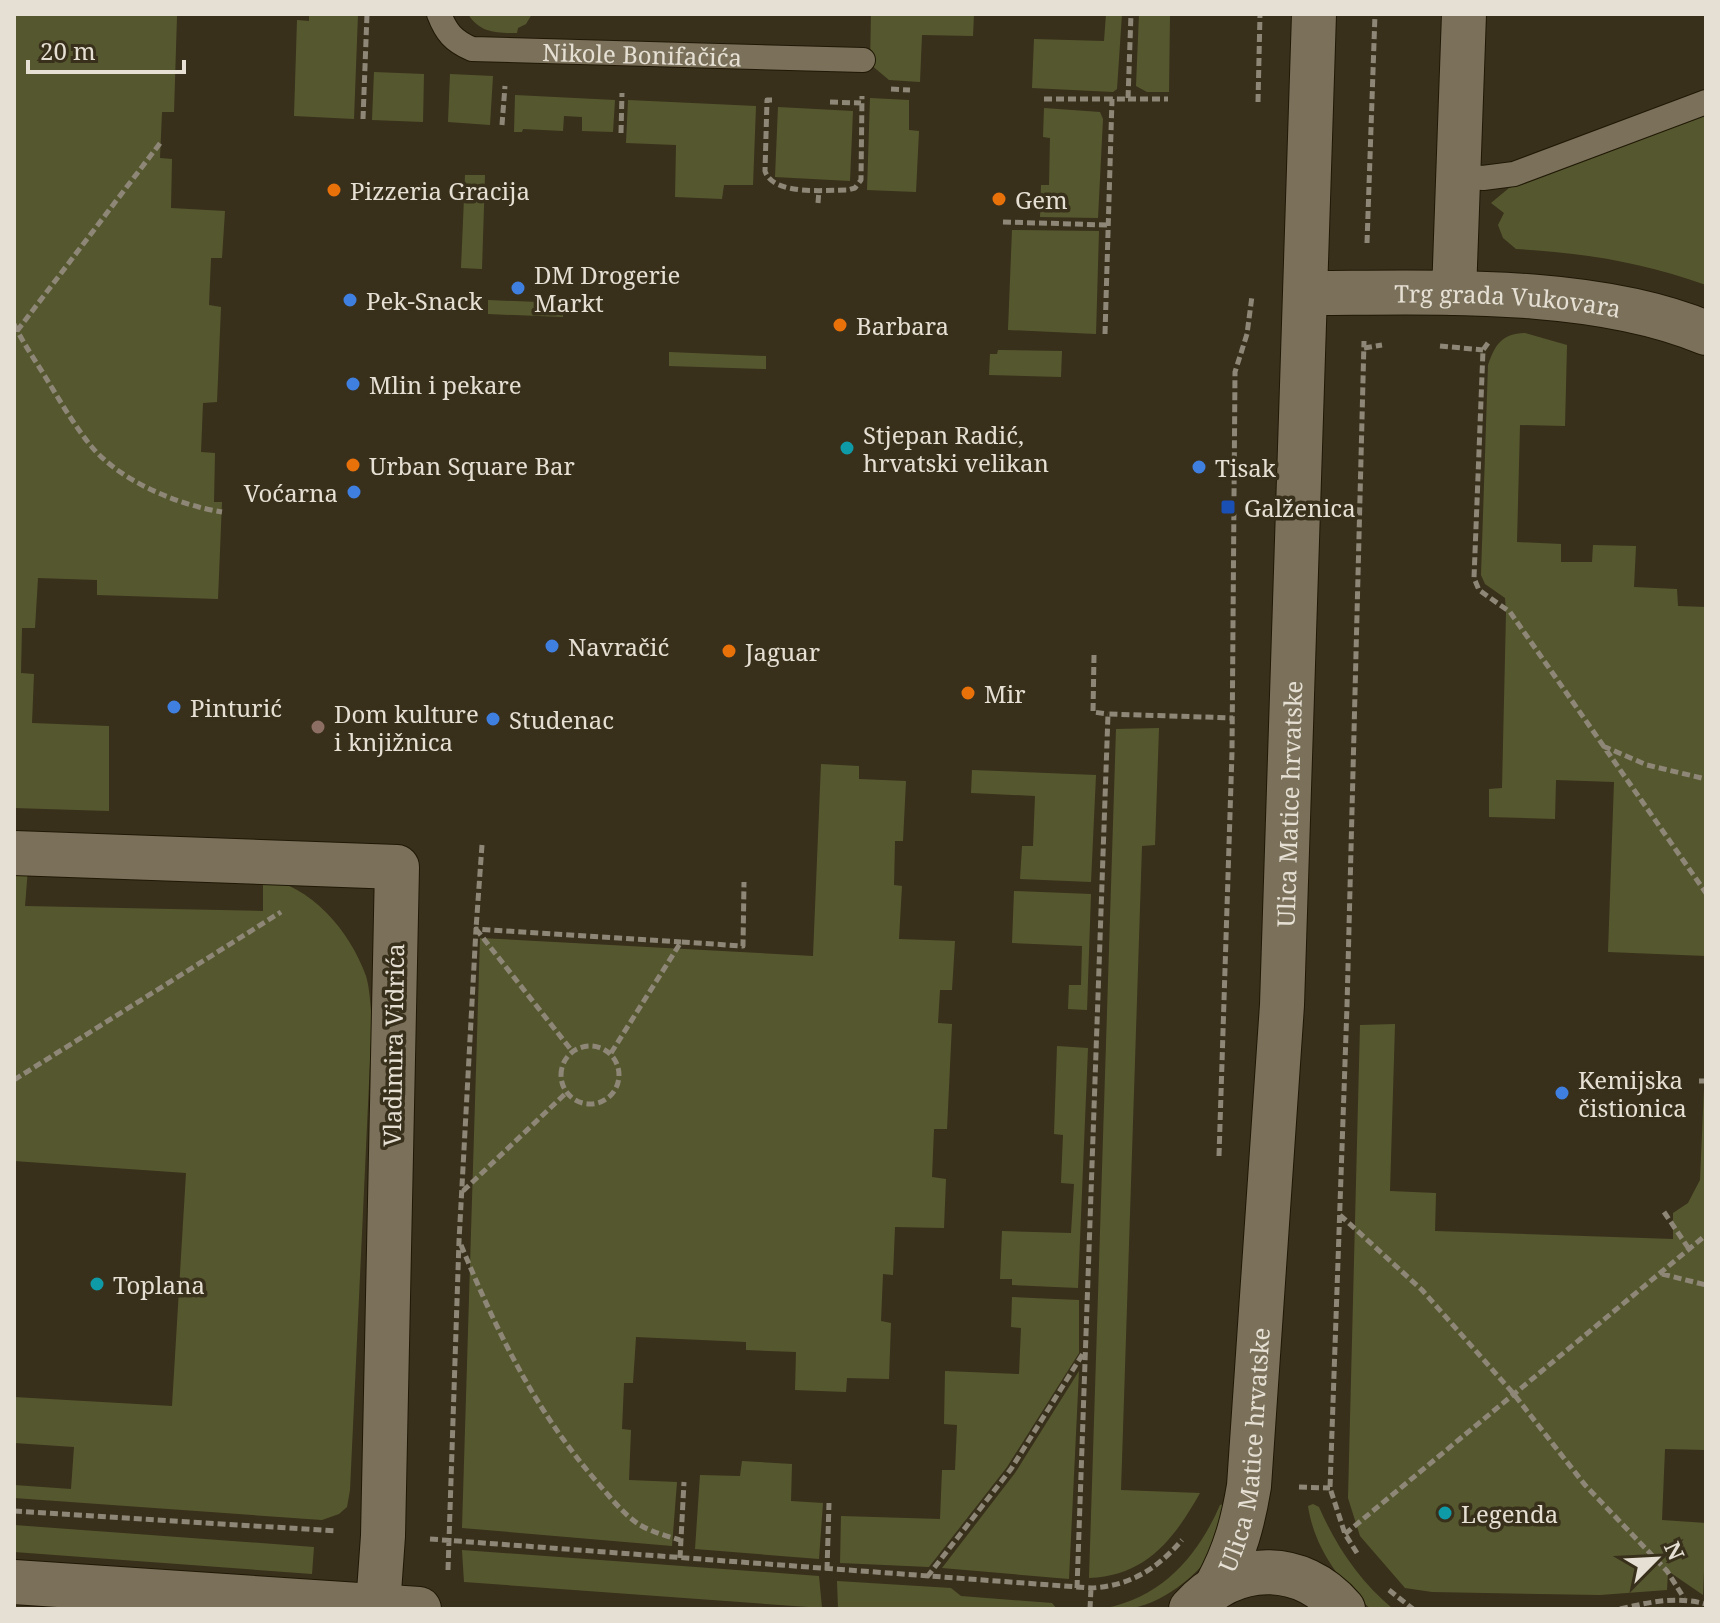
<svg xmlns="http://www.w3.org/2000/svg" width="1720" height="1623" viewBox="0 0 1720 1623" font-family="'Noto Serif',serif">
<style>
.green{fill:#55582f}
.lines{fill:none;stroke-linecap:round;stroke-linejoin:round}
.service-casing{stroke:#201805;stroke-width:26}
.minor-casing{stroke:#201805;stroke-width:46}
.secondary-casing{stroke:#201805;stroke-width:46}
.path{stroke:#8e8777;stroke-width:5;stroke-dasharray:8 4;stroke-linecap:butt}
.service{stroke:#7b715b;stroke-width:24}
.minor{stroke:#7b715b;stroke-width:44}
.secondary{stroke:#7b715b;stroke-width:44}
.food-dot{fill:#e8710a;stroke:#39301c;stroke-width:3}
.shop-dot{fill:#3f7fe0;stroke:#39301c;stroke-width:3}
.culture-dot{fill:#0f9aa8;stroke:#39301c;stroke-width:3}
.transit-dot{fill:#1a4fb4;stroke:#39301c;stroke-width:3}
.education-dot{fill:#8d6e63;stroke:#39301c;stroke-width:3}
.labels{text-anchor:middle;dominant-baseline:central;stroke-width:7;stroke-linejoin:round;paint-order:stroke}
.street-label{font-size:24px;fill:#e6e0d4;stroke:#39301c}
.poi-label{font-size:24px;fill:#e6e0d4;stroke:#39301c;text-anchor:start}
</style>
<rect width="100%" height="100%" fill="#39301c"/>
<path class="green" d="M14 14 177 16 174 112H162L160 158 172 159 171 208 225 211 222 258H211L209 305 221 307 217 402 203 403 201 452 215 453 214 502H222L218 599 97 595V580L38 578 35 628H22L21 673 34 674 32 723 109 726V811L14 808Z
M309 14H358L354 119 294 116 297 20 309 21Z
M468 14H532L526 24 518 28 517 33C496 33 480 33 468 14Z
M871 14H974L973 36 922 35 920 82 889 80 870 64Z
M1106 14H1122L1117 89 1113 92 1032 88 1034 39 1104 41Z
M1139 14H1170L1169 92H1147L1136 86Z
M374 72 424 74 423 122 372 120Z
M450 74 493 76 490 125 448 122Z
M515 95 615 100 613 132 582 131V117L564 116 563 131 523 129 522 132H514Z
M870 98 909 100V130L919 131 916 192 867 190Z
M628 100 756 106 753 185H724L722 199 675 197 676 145 626 143Z
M778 107 853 111 850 181 775 177Z
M1044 108 1100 112 1103 119 1098 218 1040 217 1041 185H1049L1050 138 1043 137Z
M1706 115V285C1641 262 1585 253 1516 249L1503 238 1498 225 1504 213 1491 203 1509 188Z
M465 175H485L482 269 461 268Z
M1012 230 1099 231 1096 334 1008 330Z
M488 300 563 303V317L488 314Z
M1525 333 1567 345 1565 426 1520 425 1517 542 1561 544V562H1592L1593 545 1636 546 1634 587 1677 589 1678 606 1706 607V956L1608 952 1614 782 1556 780 1555 819 1489 817V789L1502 788 1506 613 1505 598 1485 584 1481 575 1488 365C1495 345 1501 334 1525 333Z
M998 350 1062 351 1061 377 989 375 990 354H997Z
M669 352 766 356V369L669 366Z
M1159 728 1155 845 1142 846 1121 1490 1200 1493C1174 1539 1146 1576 1089 1578L1116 729Z
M821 764 859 766V779L906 781 903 841H895L894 885 902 886 899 939 955 941 952 990H940L938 1023 952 1024 947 1129H934L932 1177 946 1179 944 1228 895 1227 893 1275 883 1274 881 1321 891 1323 889 1379 847 1378 846 1392 795 1390 796 1352 746 1350V1342L636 1337 633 1383H624L622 1429 631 1430 629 1480 677 1482 672 1546 462 1528 480 938 813 956Z
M972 770 1096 775 1091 882 1020 879 1022 846H1033L1035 796 971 793Z
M28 868 25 906 263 911V878C311 885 350 931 366 976 370 989 370 1005 372 1019L350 1490 347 1507 339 1514 322 1520 14 1498V1485L71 1489 74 1447 14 1443V1397L172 1406 186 1173 14 1161V870Z
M1014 891 1091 894 1087 1010 1068 1009 1069 985H1081L1082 946 1012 943Z
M1395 1024 1390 1191 1436 1193 1435 1231 1673 1239V1213L1688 1203 1700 1180 1706 1042V1450L1665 1449 1662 1520 1706 1523 1703 1595 1668 1571 1667 1590 1600 1595 1432 1592 1405 1588 1360 1536 1348 1498 1360 1025Z
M1057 1046 1088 1048 1078 1288 1012 1285V1279H1000L1002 1231 1071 1233 1074 1184 1061 1183 1063 1135 1054 1134Z
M1012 1297 1079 1300V1353L1007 1467 929 1567 840 1563 841 1516 940 1519 942 1470H955L957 1425 944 1424 945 1371 1019 1374 1021 1328 1011 1327Z
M1079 1371 1069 1579 942 1568 1015 1473Z
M742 1461 792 1464 791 1501 823 1503 819 1559 695 1549 700 1475 740 1476Z
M1234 1501C1228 1517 1223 1540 1213 1553 1188 1585 1146 1616 1106 1608 1162 1597 1198 1556 1220 1505Z
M1313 1504 1319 1507C1337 1548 1359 1580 1393 1609H1371C1340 1583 1314 1547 1308 1506Z
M14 1525 314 1547 312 1574 14 1552Z
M462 1550 819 1576 822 1608 464 1582Z
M837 1581 951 1588 961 1596 1052 1603 1057 1609H838Z"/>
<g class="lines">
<defs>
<g id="service">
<path id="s1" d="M439 14C446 32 453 41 472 49L863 60"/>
<path d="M1458 176 1483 178 1514 174 1706 102"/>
</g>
<g id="minor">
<path id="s2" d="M1306 293C1430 293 1592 285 1706 333"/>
<path d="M1454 293 1464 14"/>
<path d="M14 853 397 867 383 1536 378 1606"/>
</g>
<g id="secondary">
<path d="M14 1582 419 1609"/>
<path id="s3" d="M1217 1585C1235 1552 1243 1522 1249 1486L1282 1005 1314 14"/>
<path d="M1191 1609C1234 1561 1300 1559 1343 1609"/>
</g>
</defs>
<use href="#service" class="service-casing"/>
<use href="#minor" class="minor-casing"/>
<use href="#secondary" class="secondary-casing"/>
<path class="path" d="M891 89 910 90
M1044 99H1112
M1128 99H1168
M772 100H767L765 171C773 196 825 190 848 190L855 188 861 180 862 96
M830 102 861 103
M1258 102 1260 14
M363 119 367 14
M502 125 505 86
M621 133 622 93
M818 203 819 190
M1003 222 1108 225
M1367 243 1375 14
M14 324C23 343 35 360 46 378 60 401 74 425 91 446 120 481 178 505 222 512
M17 331 161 142
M1105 334 1112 99H1128L1131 14
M1488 343 1483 350 1474 578 1479 590 1510 612 1706 893
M1440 346 1483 350
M1364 348 1382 345
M1094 655 1093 712 1108 714
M1603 746 1647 765 1706 779
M482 845 476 929 572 1051
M561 1075a29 29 0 1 1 58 0a29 29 0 1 1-58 0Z
M611 1053 681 942 743 946 744 882
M14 1080 281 912
M1699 1081H1706
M1219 1156 1232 752 1235 372 1247 334 1252 296
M463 1191 566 1093
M1664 1212 1689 1249
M1340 1215 1422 1290 1513 1393 1585 1485 1667 1571 1684 1598
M461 1245C498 1334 534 1409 597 1482 609 1496 624 1515 640 1525 652 1532 667 1536 680 1540
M1662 1274 1706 1285
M1299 1487 1330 1488
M14 1511 336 1531
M1345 1534 1706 1235
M430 1539 1091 1588C1130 1586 1157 1569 1182 1540
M1357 1553 1345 1534 1330 1488 1347 1006 1364 341
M680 1558 684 1482
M448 1570 459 1241 476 929 681 942
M827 1570 829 1503
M927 1577 1011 1469 1084 1352
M1077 1588 1108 714 1233 718
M1389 1590 1413 1609
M1090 1609 1091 1588
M1620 1609C1650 1602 1676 1596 1706 1604"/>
<use href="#service" class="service"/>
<use href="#minor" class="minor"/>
<use href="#secondary" class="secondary"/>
</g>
<g class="food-dot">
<circle cx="334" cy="190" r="8"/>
<circle cx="999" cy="199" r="8"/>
<circle cx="840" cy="325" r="8"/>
<circle cx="353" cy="465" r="8"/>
<circle cx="729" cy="651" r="8"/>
<circle cx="968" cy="693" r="8"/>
</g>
<g class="shop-dot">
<circle cx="518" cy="288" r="8"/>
<circle cx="350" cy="300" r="8"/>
<circle cx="353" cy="384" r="8"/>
<circle cx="1199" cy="467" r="8"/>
<circle cx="354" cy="492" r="8"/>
<circle cx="552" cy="646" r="8"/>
<circle cx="174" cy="707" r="8"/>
<circle cx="493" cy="719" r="8"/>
<circle cx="1562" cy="1093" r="8"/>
</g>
<g class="culture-dot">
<circle cx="847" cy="448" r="8"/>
<circle cx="97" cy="1284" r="8"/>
<circle cx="1445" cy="1513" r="8"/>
</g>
<rect class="transit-dot" x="1220" y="499" width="16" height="16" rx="4"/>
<circle class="education-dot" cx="318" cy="727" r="8"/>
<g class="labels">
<g class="street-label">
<text stroke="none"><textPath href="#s1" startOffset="220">Nikole Bonifačića</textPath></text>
<text stroke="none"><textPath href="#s2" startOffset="202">Trg grada Vukovara</textPath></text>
<text stroke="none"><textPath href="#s3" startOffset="788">Ulica Matice hrvatske</textPath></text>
<text transform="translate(393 1045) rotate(-89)">Vladimira Vidrića</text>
<text stroke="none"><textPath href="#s3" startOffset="140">Ulica Matice hrvatske</textPath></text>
</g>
<g class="poi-label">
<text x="350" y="190">Pizzeria Gracija</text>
<text x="1015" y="199">Gem</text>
<text x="534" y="274">DM Drogerie<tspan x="534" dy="28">Markt</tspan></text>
<text x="366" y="300">Pek-Snack</text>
<text x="856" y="325">Barbara</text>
<text x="369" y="384">Mlin i pekare</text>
<text x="863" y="434">Stjepan Radić,<tspan x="863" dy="28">hrvatski velikan</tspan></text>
<text x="369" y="465">Urban Square Bar</text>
<text x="1215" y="467">Tisak</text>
<text x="338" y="492" text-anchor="end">Voćarna</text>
<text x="1244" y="507">Galženica</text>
<text x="568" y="646">Navračić</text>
<text x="745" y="651">Jaguar</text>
<text x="984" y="693">Mir</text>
<text x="190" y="707">Pinturić</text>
<text x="334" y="713">Dom kulture<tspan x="334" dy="28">i knjižnica</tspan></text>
<text x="509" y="719">Studenac</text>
<text x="1578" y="1079">Kemijska<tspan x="1578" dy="28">čistionica</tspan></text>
<text x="113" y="1284">Toplana</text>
<text x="1461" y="1513">Legenda</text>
</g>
</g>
<rect width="1720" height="1623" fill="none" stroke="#e6e0d4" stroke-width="32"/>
<g transform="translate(1656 1559) rotate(66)" stroke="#39301c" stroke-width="6" paint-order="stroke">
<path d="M0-6L14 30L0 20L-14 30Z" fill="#e6e0d4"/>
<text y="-12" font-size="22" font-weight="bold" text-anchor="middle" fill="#e6e0d4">N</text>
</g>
<path d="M28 60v12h156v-12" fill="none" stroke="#e6e0d4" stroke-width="4"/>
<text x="40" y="60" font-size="24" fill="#e6e0d4" stroke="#39301c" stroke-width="6" paint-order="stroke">20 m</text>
</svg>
